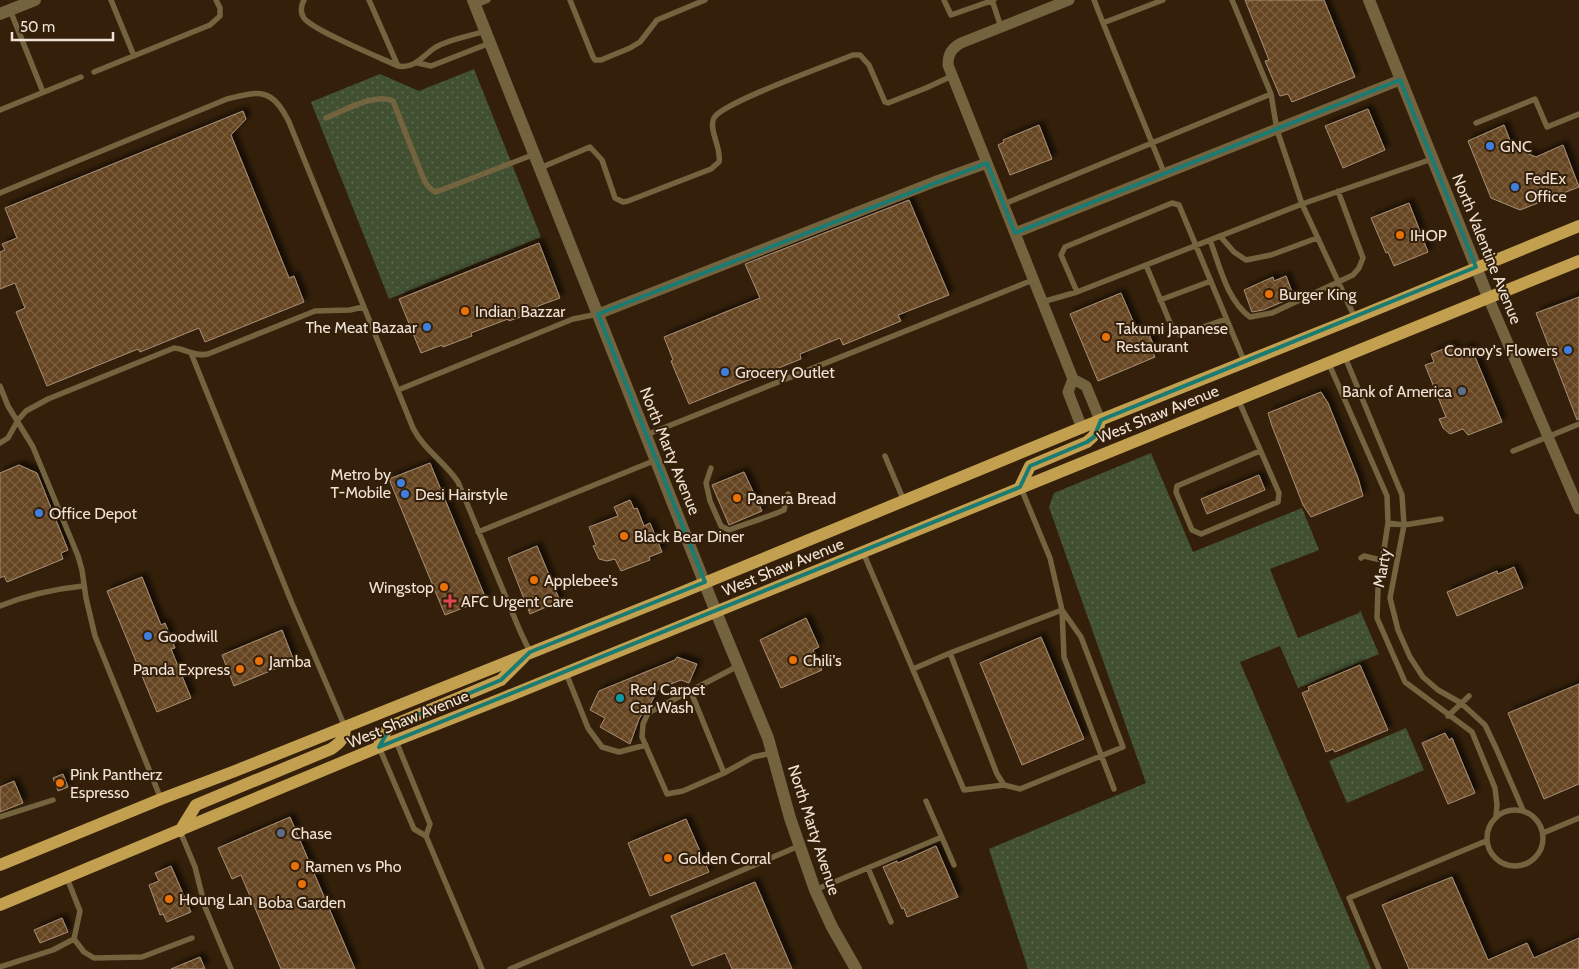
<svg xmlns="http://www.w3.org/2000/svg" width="1579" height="969" viewBox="0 0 1579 969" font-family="Cabin,sans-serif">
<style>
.grass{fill:url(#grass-dots)}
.building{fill:url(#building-cross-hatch);stroke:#a78e76;filter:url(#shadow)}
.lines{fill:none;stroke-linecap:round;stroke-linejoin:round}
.service{stroke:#73633e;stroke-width:5.5}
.minor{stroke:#73633e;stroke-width:11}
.tertiary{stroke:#73633e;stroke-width:12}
.primary{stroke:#c2a04f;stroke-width:12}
.marked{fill:none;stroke:#1a7b73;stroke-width:4;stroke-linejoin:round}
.shop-dot{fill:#3f7fe0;stroke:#34200a;stroke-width:2}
.food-dot{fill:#e8710a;stroke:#34200a;stroke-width:2}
.service-dot{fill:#5c6f8a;stroke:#34200a;stroke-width:2}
.health-dot{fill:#e0444e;stroke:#34200a;stroke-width:2}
.culture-dot{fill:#0f9aa8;stroke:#34200a;stroke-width:2}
.labels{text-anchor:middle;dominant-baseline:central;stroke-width:4;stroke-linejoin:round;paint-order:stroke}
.poi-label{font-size:16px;fill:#f0e3d6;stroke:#34200a;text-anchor:start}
.street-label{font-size:16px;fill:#f0e3d6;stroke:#34200a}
</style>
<defs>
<pattern id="grass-dots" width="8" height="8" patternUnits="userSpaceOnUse" patternTransform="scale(1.25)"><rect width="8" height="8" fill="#415031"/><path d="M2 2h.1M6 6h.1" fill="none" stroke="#5d694e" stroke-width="1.8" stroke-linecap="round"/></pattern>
<pattern id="building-cross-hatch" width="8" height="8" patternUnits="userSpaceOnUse" patternTransform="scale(1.25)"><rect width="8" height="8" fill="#654521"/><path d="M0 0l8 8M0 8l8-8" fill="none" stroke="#7b6040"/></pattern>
<filter id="shadow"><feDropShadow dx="4.5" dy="-4.5" stdDeviation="2.5" flood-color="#0009"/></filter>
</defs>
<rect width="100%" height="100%" fill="#34200a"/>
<path class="grass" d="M474 69 541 237 389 299 311 102 380 74 419 91Z
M1151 453 1193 552 1302 508 1319 550 1270 569 1298 638 1359 613 1360 610 1379 654 1298 688 1280 646 1240 662 1371 969H1028L989 849 1146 783 1049 507 1054 493Z
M1406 728 1424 770 1347 803 1329 761Z"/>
<path class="building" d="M1245 0H1324L1355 77 1292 102 1288 94 1280 96 1265 61 1269 60Z
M1368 109 1385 150 1343 168 1325 126Z
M243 111 246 119 231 135 289 278 294 276 304 302 205 342 199 328 140 352 138 349 47 386 16 312 25 308 15 283 0 289V252L5 250 2 244 17 238 5 208Z
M1039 125 1052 159 1010 175 998 145 1004 142 1003 140Z
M1504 125 1513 148 1536 157 1563 145 1579 187 1520 210 1491 198 1468 141Z
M909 200 949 295 898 315 901 321 843 345 840 338 800 354 801 359 689 404 671 361 673 360 664 337 760 298 745 264Z
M1409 203 1428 252 1394 266 1388 252 1386 253 1371 218Z
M539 243 560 298 538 306 539 310 509 321 508 319 471 333 472 336 443 347 442 345 421 353 399 299Z
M1286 276 1294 297 1263 310 1252 312 1244 290 1273 277 1274 281Z
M1121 293 1139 335 1148 332 1154 346 1151 348 1155 357 1098 381 1070 314Z
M1579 297V419L1577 420 1536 313Z
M1453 345 1456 353 1471 347 1502 422 1468 435 1463 429 1450 434 1443 428 1439 419 1446 417 1425 365 1434 362 1431 354Z
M1321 392 1328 403 1358 478 1363 496 1311 517 1303 505 1272 426 1268 413Z
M430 463 486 599 445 615 389 479Z
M19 465 37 473 68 550 61 553 63 559 7 582 4 576 0 578V473Z
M744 472 762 511 729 525 712 485Z
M1259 475 1265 490 1207 514 1201 499Z
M630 500 634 509 637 508 644 526 650 523 662 552 649 557 650 560 621 571 615 559 607 561 599 559 593 546 596 545 589 527 618 516 614 507Z
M537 546 560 601 530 614 508 558Z
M1514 567 1523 588 1457 616 1447 592 1497 571 1498 574Z
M142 577 161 625 165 623 175 648 171 649 191 698 157 712 107 591Z
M806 618 819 647 813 650 822 670 781 688 760 640Z
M282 630 294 661 234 686 222 655Z
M1041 637 1084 739 1022 765 980 663Z
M677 657 697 664 689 683 681 680 658 689 649 707 644 711 639 719 630 744 600 727 605 718 590 710 599 691 675 660Z
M1360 665 1388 730 1335 752 1333 749 1326 752 1302 693 1309 690 1308 687Z
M1579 684V784L1544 799 1508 713Z
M1445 733 1449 740 1452 738 1475 793 1448 804 1422 743Z
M63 774 68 787 58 791 53 778Z
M14 781 23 803 0 812V787Z
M290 817 355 969H281L241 875 232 879 218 848Z
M686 819 709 872 650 896 628 843Z
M936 846 958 897 907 917 904 908 902 909 883 867 897 861 898 863Z
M171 866 191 912 167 922 163 914 160 915 149 885 159 881 155 873Z
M1452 877 1488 960 1527 943 1534 958 1579 938V969H1409L1382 905Z
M755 882 792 969H732L725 953 692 966 671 916Z
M62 918 68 932 40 943 34 930Z
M200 957 205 969H171Z"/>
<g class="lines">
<path class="service" d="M111 0 134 56
M304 0C301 5 300 13 304 18 312 30 381 58 398 66 416 69 423 55 436 47 450 39 470 36 486 31
M369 0 398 66
M570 0 593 57 595 60H601L630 48 640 42 657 20 705 0
M944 0 951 15 994 0
M992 0 1001 27
M1094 0 1103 23
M1163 0 1103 23 1165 175
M1232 0 1271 94 1277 130 1302 204 1355 318
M476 5 488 0
M10 10 43 92
M418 63 431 66 490 43
M94 72 210 25 220 16V8L216 0
M0 110 81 77
M326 118C343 111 376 92 393 101L422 175C425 182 428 189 436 192L535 154
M1476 123 1535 99 1547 127 1579 114
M540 168 590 147 602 160 615 198 623 202 628 201 711 169 719 162C722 149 708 129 714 118 721 103 831 64 853 55H860L869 65 885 102 888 103 926 88 952 76
M0 193 227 99C261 90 273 89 289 122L413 428C424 450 445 462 458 482L520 631 530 652
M1004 204 1271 94
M1220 236 1234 252 1246 260 1271 255 1317 238
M1210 240C1220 267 1227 300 1250 317L1272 313 1353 275 1359 268 1363 258 1338 191
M1146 265 1171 325 1180 335 1226 319
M1077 292 1061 255 1065 247 1172 203 1179 205 1245 363
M1160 300 1211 281
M1042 302 1077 292 1302 204 1432 159
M191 353 291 601 345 727
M1345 357 1402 495 1404 525 1390 598 1398 630 1410 657 1423 677 1438 690 1461 703 1485 725 1496 748 1523 810
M1329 364 1387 496 1388 523 1378 589 1377 618 1405 682 1472 732 1495 788 1497 805 1496 816
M0 386 8 406 33 447 78 556 82 570 86 598 95 636 161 799
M398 390 573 319 598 314
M1238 399 1279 493 1278 502 1201 534 1192 530 1176 492 1177 486 1260 451
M646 435 1033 280
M0 443 8 438 18 420 26 411 48 399 174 348C186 349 195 357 208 354L315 311 350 310 363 307
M1513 451 1579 424
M885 456 904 501
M711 468 706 483 710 501 721 526 729 530C747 523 766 518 784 510L788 494
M1388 523 1404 525 1441 519
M478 532 656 460
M863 552 964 790 1004 785 997 774 950 653 1062 610 1050 558 1021 488
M1361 558 1364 556 1381 560
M0 606C27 595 54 589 83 586
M1062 610 1064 657 1114 789
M738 666 648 713 643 724 642 737 667 794 683 791 724 773 753 757 772 753
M913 669 950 653
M566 673 588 728 602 747 619 752 646 745
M691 692 724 773
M1448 716 1469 696
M379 747 414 829 426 836 430 824 396 741
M1004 785 1020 789 1123 747 1081 637 1062 610
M926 801 954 865
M1487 838a28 28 0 1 1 56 0a28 28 0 1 1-56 0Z
M0 817 53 800
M180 831 195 867 205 907 231 969
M1543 833 1579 818
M426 836 482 969
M868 868 891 922
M815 890 942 837
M74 939 84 952 94 958 142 957 192 938
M0 967 53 950 74 939 80 911 67 878
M510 969 799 846
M1379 969 1349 898 1486 841"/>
<path class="minor" d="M1069 0 961 43C951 49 948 54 948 65L1073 379 1086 386 1100 420
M1015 233 1400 80
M1488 297 1579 509
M598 314 934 182 987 163
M1073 379 1068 392 1082 428"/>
<path class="tertiary" d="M473 0 716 612 768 738 790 818 815 890 832 927 856 969
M1369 0 1488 297
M0 14 35 0"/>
<path class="primary" d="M1020 487 1030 466 1087 442C1095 436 1099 430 1100 420
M379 747C380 738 384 732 391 726L501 680 524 657
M180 831 196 805 331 749C340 743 345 738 345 727
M0 865 161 799 235 771 680 593 1100 420 1355 318 1579 226
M0 905 379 747 501 699 1579 261"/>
</g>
<path class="marked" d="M1400 80 1476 267 1101 420 1094 437 1087 442 1030 466 1020 487 379 747 391 726 501 680 530 652 705 582 598 314 987 163 1015 233Z"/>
<g class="shop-dot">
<circle cx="1490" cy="146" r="5"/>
<circle cx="1515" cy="187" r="5"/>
<circle cx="427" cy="327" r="5"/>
<circle cx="1568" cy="350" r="5"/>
<circle cx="725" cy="372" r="5"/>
<circle cx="401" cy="483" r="5"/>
<circle cx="405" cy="494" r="5"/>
<circle cx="39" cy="513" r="5"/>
<circle cx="148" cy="636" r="5"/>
</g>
<g class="food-dot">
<circle cx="1400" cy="235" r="5"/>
<circle cx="1269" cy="294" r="5"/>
<circle cx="465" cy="311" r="5"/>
<circle cx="1106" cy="337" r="5"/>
<circle cx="737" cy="498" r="5"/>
<circle cx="624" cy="536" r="5"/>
<circle cx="534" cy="580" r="5"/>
<circle cx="444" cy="587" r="5"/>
<circle cx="793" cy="660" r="5"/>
<circle cx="259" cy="661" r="5"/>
<circle cx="240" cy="669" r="5"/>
<circle cx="60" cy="783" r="5"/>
<circle cx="668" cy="858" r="5"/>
<circle cx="295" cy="866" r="5"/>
<circle cx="302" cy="884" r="5"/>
<circle cx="169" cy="899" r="5"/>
</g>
<g class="service-dot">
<circle cx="1462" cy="391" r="5"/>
<circle cx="281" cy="833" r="5"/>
</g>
<path class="health-dot" d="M447.5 593.5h5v5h5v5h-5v5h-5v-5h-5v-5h5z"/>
<circle class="culture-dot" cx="620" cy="698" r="5"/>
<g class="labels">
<g class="poi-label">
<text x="1500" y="146">GNC</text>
<text x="1525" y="178">FedEx<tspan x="1525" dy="18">Office</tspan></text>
<text x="1410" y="235">IHOP</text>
<text x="1279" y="294">Burger King</text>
<text x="475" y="311">Indian Bazzar</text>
<text x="417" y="327" text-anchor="end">The Meat Bazaar</text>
<text x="1116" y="328">Takumi Japanese<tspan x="1116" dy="18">Restaurant</tspan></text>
<text x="1558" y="350" text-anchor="end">Conroy's Flowers</text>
<text x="735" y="372">Grocery Outlet</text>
<text x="1452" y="391" text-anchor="end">Bank of America</text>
<text x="391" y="474" text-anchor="end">Metro by<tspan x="391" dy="18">T-Mobile</tspan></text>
<text x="415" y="494">Desi Hairstyle</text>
<text x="747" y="498">Panera Bread</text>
<text x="49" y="513">Office Depot</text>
<text x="634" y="536">Black Bear Diner</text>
<text x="544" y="580">Applebee's</text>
<text x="434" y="587" text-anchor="end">Wingstop</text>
<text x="461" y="601">AFC Urgent Care</text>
<text x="158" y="636">Goodwill</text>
<text x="803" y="660">Chili's</text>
<text x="269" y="661">Jamba</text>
<text x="230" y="669" text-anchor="end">Panda Express</text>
<text x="630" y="689">Red Carpet<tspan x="630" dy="18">Car Wash</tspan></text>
<text x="70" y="774">Pink Pantherz<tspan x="70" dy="18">Espresso</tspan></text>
<text x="291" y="833">Chase</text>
<text x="678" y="858">Golden Corral</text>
<text x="305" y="866">Ramen vs Pho</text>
<text x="179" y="899">Houng Lan</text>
<text x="302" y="902" text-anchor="middle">Boba Garden</text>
</g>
<g class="street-label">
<text transform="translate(1487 249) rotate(68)">North Valentine Avenue</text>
<text transform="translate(1158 414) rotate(-22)">West Shaw Avenue</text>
<text transform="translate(670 451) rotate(68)">North Marty Avenue</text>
<text transform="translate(783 567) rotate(-22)">West Shaw Avenue</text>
<text transform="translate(1382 568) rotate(-79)">Marty</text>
<text transform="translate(408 719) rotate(-22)">West Shaw Avenue</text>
<text transform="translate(814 830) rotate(72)">North Marty Avenue</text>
</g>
</g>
<path d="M12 32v8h101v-8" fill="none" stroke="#f0e3d6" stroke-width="2.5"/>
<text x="20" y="32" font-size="15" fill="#f0e3d6" stroke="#34200a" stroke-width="4" paint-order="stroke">50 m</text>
</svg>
